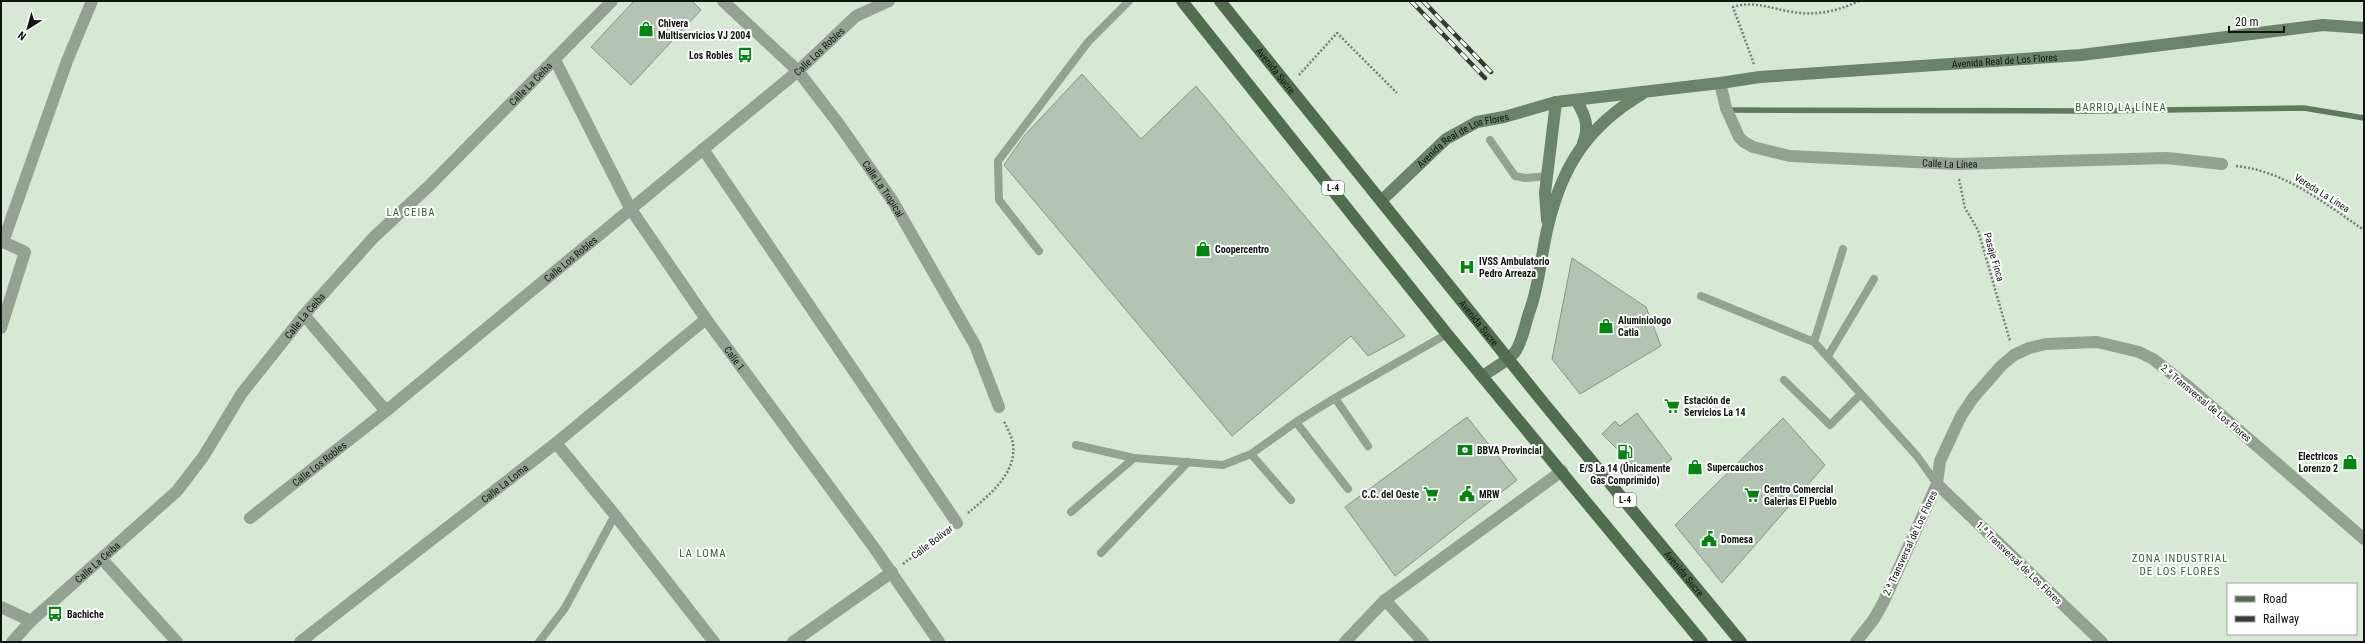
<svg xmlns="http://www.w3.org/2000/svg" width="2365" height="643" viewBox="0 0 2365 643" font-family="'Roboto Condensed',sans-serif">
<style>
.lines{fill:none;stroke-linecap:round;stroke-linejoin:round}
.stream{stroke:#5f795d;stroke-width:5.5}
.building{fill:#b3c4b2;stroke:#889887}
.path{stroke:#758174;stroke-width:2.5;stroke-dasharray:2 2;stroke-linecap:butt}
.lane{stroke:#93a291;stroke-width:8}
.street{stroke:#93a291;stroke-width:12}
.secondary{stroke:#6c836b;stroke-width:12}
.primary{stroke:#516c4f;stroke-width:12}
.rail-casing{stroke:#333b33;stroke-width:4.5}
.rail{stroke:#fff;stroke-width:3;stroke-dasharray:9;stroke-linecap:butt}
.labels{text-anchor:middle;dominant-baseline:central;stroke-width:4;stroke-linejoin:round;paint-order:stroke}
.shield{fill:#fff;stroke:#565a56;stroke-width:1}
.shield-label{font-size:9px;font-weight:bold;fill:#0e140e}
.poi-label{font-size:10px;font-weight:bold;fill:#0e140e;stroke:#fff;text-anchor:start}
.street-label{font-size:10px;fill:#0e140e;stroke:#fff}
.neighbourhood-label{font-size:11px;letter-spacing:1px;fill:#31652f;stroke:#fff}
</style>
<rect width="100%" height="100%" fill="#d7e8d5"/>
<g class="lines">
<path class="stream" d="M1729 110 2089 111 2304 108 2364 118"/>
</g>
<path class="building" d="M634 1H692L701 10 631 85 591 47Z
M1082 74 1141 139 1196 86 1405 336 1368 356 1351 336 1232 436 1004 165 1024 136Z
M1572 258 1646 307 1661 346 1580 394 1552 359Z
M1637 413 1672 459 1660 468 1657 465 1640 481 1628 468 1632 464 1602 434 1615 421 1620 426Z
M1467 417 1517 480 1395 576 1345 507Z
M1783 418 1825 465 1722 583 1675 525Z"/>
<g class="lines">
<path class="path" d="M1754 64 1733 7C1755 0 1771 9 1793 12 1816 16 1838 11 1859 1
M1299 75 1337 33 1397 93
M2236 166C2285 171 2324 203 2364 230
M1959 179 1965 208 1978 230 2010 341
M968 513C988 496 1017 474 1013 444 1012 437 1007 428 1004 421
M903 564 945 532"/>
<path class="lane" d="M1490 140 1515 176 1526 178 1548 176
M1039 251 999 200 998 161 1088 42 1129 1
M1701 296 1814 342 1917 456 1937 484
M1814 342 1843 249
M1828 356 1874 279
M1784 380 1830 425 1860 395
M1335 398 1368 446
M1296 422 1348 489
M1076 445 1134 458
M1251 454 1291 500
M1071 512 1134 458 1223 465 1251 454 1296 422 1335 398 1447 334
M1101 553 1188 462
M539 642 565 608 615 515"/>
<g class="street">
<path id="s1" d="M723 1 798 71 838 123 892 200 975 345 999 407"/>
<path id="s2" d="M555 60 630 208 706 319 875 549 939 642"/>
<path id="s3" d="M1720 83 1726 108 1739 137 1744 142 1753 147 1790 156 1957 164 2167 158 2222 164"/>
<path d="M703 149 957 523"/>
<path d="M1 241 25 252 1 328"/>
<path d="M3 242 67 61 92 1"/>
<path d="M304 315 386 411"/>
<path d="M556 443 615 515 714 642"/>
<path d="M1937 484 2102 642"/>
<path id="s4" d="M250 518 386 411 798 71 856 16 889 1"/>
<path d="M102 559 177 642"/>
<path d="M1385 600 1423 642"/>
<path d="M1 607 31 621"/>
<path id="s5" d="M12 642 31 621 177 491 203 457 242 393 304 315 374 237 428 187 612 1"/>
<path id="s6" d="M300 642 556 443 706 319"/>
<path d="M793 642 892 572"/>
<path d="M1345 642 1385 600 1562 471"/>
<path d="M1856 642 1874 619 1883 603 1937 484 1940 461 1961 416 1973 398 2001 366 2014 355 2029 348 2046 344 2097 342 2139 352 2153 359 2189 387 2364 539"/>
</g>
<g class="secondary">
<path d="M1576 100C1585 115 1590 126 1583 143"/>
<path id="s7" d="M1382 200 1446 139 1477 122 1504 117 1556 102 1720 83 1760 77 2081 55 2323 25 2364 28"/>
<path d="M1547 220 1545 193 1556 102"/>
<path d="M1483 376C1492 369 1508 361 1515 352 1523 341 1525 323 1530 310 1540 282 1541 254 1548 226 1562 166 1588 126 1642 94"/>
</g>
<g class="primary">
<path d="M1182 1 1447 334 1702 642"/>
<path id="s8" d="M1220 1 1542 401 1741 642"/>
</g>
<defs>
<path id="rail" d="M1411 1 1485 78
M1423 1 1491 72"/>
</defs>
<use href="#rail" class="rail-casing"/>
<use href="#rail" class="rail"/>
</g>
<defs>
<symbol id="shop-bare" viewBox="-9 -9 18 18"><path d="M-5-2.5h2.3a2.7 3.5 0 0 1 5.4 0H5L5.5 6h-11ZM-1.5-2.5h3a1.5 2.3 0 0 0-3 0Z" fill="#01870f" stroke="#fff" stroke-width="2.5" paint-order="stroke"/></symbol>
<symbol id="bus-bare" viewBox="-9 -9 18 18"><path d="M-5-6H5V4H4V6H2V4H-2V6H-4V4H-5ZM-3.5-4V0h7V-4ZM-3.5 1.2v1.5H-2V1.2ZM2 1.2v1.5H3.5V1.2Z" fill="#01870f" stroke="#fff" stroke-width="2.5" paint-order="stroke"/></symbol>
<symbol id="hospital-bare" viewBox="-9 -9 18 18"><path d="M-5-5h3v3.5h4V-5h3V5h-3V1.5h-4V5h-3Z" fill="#01870f" stroke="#fff" stroke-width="2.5" paint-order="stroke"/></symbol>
<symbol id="supermarket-bare" viewBox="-9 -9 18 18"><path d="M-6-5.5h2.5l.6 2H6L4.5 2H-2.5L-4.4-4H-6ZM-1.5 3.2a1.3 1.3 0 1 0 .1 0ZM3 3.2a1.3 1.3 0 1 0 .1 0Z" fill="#01870f" stroke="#fff" stroke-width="2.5" paint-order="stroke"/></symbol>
<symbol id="bank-bare" viewBox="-9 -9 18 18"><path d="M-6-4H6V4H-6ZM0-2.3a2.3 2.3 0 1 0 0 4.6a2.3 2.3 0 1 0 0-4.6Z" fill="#01870f" stroke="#fff" stroke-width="2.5" paint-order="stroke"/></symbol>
<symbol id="fuel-bare" viewBox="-9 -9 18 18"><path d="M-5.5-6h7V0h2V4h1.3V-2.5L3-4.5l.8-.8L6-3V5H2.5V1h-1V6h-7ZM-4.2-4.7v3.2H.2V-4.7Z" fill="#01870f" stroke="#fff" stroke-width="2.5" paint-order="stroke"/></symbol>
<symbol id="civic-bare" viewBox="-9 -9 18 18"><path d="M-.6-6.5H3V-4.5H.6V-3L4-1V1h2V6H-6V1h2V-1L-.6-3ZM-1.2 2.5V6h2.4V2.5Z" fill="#01870f" stroke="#fff" stroke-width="2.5" paint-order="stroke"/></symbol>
</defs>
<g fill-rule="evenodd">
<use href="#shop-bare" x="635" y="18" width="22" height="22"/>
<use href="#bus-bare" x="734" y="44" width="22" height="22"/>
<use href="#shop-bare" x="1192" y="238" width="22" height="22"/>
<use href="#hospital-bare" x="1456" y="256" width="22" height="22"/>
<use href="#shop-bare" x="1595" y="315" width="22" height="22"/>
<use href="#supermarket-bare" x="1661" y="395" width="22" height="22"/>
<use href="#bank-bare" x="1454" y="439" width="22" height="22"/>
<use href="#fuel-bare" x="1614" y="441" width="22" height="22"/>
<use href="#shop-bare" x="2339" y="451" width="22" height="22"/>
<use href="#shop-bare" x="1684" y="456" width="22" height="22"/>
<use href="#supermarket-bare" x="1420" y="483" width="22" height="22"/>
<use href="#civic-bare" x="1456" y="483" width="22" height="22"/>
<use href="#supermarket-bare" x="1741" y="484" width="22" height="22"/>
<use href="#civic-bare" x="1698" y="528" width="22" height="22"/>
<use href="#bus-bare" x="44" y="603" width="22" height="22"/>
</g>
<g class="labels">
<g class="shield">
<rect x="1322" y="181" width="22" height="14" rx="3"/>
<rect x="1614" y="493" width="22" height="14" rx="3"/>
</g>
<g class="shield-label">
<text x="1333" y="188">L-4</text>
<text x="1625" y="500">L-4</text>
</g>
<g class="poi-label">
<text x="658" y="23">Chivera<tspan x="658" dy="12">Multiservicios VJ 2004</tspan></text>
<text x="733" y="55" text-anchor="end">Los Robles</text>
<text x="1215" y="249">Coopercentro</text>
<text x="1479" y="261">IVSS Ambulatorio<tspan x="1479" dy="12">Pedro Arreaza</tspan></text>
<text x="1618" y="320">Aluminiologo<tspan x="1618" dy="12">Catia</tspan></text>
<text x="1684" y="400">Estación de<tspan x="1684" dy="12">Servicios La 14</tspan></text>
<text x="1477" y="450">BBVA Provincial</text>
<text x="2338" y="456" text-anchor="end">Electricos<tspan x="2338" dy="12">Lorenzo 2</tspan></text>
<text x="1707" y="467">Supercauchos</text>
<text x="1625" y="468" text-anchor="middle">E/S La 14 (Únicamente<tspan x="1625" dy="12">Gas Comprimido)</tspan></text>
<text x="1764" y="489">Centro Comercial<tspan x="1764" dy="12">Galerias El Pueblo</tspan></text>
<text x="1419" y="494" text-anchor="end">C.C. del Oeste</text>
<text x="1479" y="494">MRW</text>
<text x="1721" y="539">Domesa</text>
<text x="67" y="614">Bachiche</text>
</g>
<g class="street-label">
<text stroke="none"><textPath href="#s4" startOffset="736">Calle Los Robles</textPath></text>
<text stroke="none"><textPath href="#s7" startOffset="656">Avenida Real de Los Flores</textPath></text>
<text stroke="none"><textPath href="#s8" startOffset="89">Avenida Sucre</textPath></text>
<text stroke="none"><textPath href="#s5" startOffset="765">Calle La Ceiba</textPath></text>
<text stroke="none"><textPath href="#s7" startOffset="103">Avenida Real de Los Flores</textPath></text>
<text stroke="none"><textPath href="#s3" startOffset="273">Calle La Línea</textPath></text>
<text stroke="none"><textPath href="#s1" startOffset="248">Calle La Tropical</textPath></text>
<text transform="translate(2322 193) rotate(32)">Vereda La Línea</text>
<text transform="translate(1994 257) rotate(74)">Pasaje Finca</text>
<text stroke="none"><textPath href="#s4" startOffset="412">Calle Los Robles</textPath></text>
<text stroke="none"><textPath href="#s5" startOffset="441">Calle La Ceiba</textPath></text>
<text stroke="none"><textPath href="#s8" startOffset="413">Avenida Sucre</textPath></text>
<text stroke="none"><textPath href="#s2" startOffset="349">Calle 1</textPath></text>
<text transform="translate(2206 403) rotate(40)">2.ª Transversal de Los Flores</text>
<text stroke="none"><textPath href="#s4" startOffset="88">Calle Los Robles</textPath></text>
<text stroke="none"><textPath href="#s6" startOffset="259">Calle La Loma</textPath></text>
<text transform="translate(932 542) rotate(-37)">Calle Bolívar</text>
<text transform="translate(1910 543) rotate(-65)">2.ª Transversal de Los Flores</text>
<text stroke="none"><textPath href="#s5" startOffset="117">Calle La Ceiba</textPath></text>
<text transform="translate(2019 563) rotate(44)">1.ª Transversal de Los Flores</text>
<text stroke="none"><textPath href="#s8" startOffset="737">Avenida Sucre</textPath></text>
</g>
<g class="neighbourhood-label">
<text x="2121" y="107">BARRIO LA LÍNEA</text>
<text x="411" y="212">LA CEIBA</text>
<text x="703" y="553">LA LOMA</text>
<text x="2180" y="558">ZONA INDUSTRIAL<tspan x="2180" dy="13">DE LOS FLORES</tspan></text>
</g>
</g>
<rect width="2365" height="643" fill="none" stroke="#0e140e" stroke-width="4"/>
<rect x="2227" y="583" width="130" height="52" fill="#ffffff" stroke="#9fa19f"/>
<rect x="2235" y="596" width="20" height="6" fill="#516c4f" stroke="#9fa19f"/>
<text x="2263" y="603" font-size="12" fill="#0e140e">Road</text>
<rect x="2235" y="616" width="20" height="6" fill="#333b33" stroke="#9fa19f"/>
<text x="2263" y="623" font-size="12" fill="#0e140e">Railway</text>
<g transform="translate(28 28) rotate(217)" stroke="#ffffff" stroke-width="3" paint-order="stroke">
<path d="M0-3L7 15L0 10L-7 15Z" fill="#0e140e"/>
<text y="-6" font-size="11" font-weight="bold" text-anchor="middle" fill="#0e140e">N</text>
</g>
<path d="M2229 26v6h55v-6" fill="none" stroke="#0e140e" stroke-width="2"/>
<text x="2235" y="26" font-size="12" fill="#0e140e" stroke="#ffffff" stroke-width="3" paint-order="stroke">20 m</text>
</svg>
